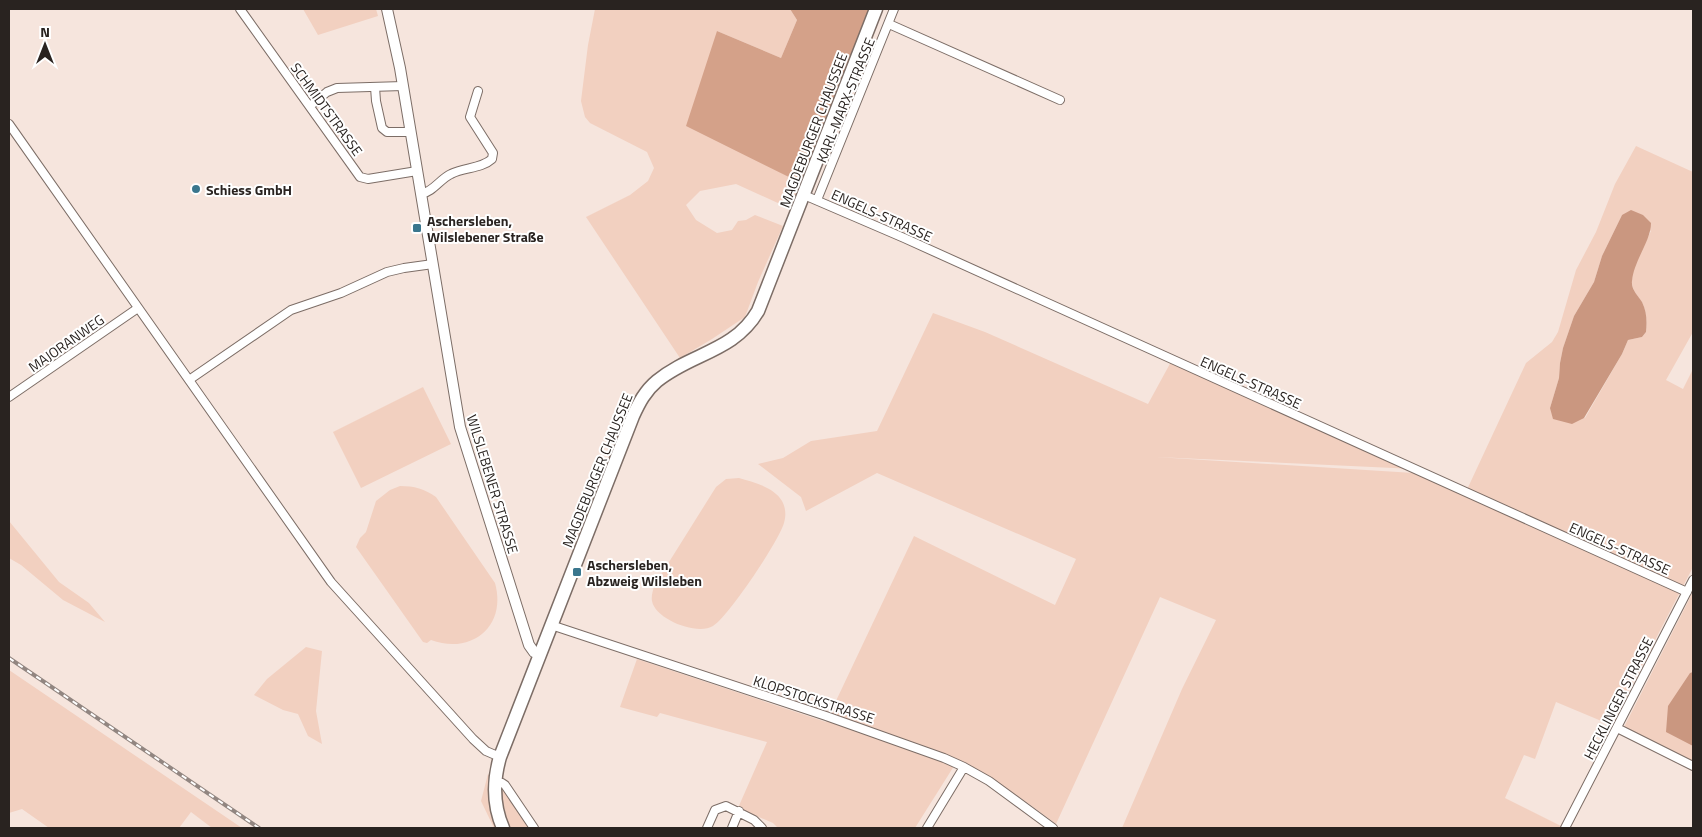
<svg xmlns="http://www.w3.org/2000/svg" width="1702" height="837" viewBox="0 0 1702 837" font-family="'Titillium Web',sans-serif">
<style>
.green{fill:#f2d0c0;fill-rule:evenodd}
.forest{fill:#d4a189}
.water{fill:#ca9780}
.lines{fill:none;stroke-linecap:round;stroke-linejoin:round}
.minor-casing{stroke:#7c6d66;stroke-width:10}
.tertiary-casing{stroke:#7c6d66;stroke-width:12}
.primary-casing{stroke:#7c6d66;stroke-width:15}
.minor{stroke:#fff;stroke-width:8}
.tertiary{stroke:#fff;stroke-width:10}
.primary{stroke:#fff;stroke-width:12}
.rail-casing{stroke:#928681;stroke-width:4}
.rail{stroke:#fff;stroke-width:2;stroke-dasharray:5.5;stroke-linecap:butt}
.poi-dot{fill:#3a768d;stroke:#fff;stroke-width:2}
.labels{text-anchor:middle;dominant-baseline:central;stroke-width:4;stroke-linejoin:round;paint-order:stroke}
.street-label{font-size:14px;fill:#292320;stroke:#fff}
.poi-label{font-size:14px;font-weight:bold;fill:#292320;stroke:#fff;text-anchor:start}
</style>
<rect width="100%" height="100%" fill="#f6e5dd"/>
<path class="green" d="M303 9H376L378 16 318 35Z
M595 9H790L797 20 781 58 717 31 780 172 801 183 791 209 736 184 700 191 686 205 696 220 717 233 732 230 738 221 746 220 755 215 783 226 758 282 745 317 712 339 680 358 586 217 630 195 648 181 654 168 647 152 590 123 585 117 581 101 588 45Z
M1636 146 1693 172V332L1666 380 1683 389 1693 369V567L1611 725 1556 702 1535 759 1524 755 1505 798 1561 826 1560 828H1122L1182 689 1216 620 1160 597 1056 824C1025 800 994 779 959 761L954 766 915 828H778L773 823 738 808 767 742 660 713 657 717 620 707 637 659 826 722 914 536 1055 605 1076 559 877 473 806 511 801 497 758 464 783 458 811 441 877 431 933 313 985 332 1148 404 1172 360 1415 469 1156 457 1414 473 1464 496 1526 363 1552 342 1558 332 1576 270 1596 232 1615 184ZM1622 215 1651 231C1644 245 1631 268 1632 283 1632 290 1638 296 1641 301 1647 311 1647 321 1646 332L1642 337 1628 340 1622 354 1585 418 1550 408 1559 378 1560 363 1563 348 1574 316 1594 282 1602 256Z
M423 387 451 444 361 488 333 432Z
M739 478C753 482 774 487 782 501 786 508 786 516 784 523 779 541 728 617 713 626 697 636 655 619 652 601 651 596 653 591 654 586L716 487 726 479Z
M400 486C414 486 425 489 436 497L495 583C507 626 472 655 431 640L427 643 423 642 356 547 360 538 366 532 376 501 390 490Z
M9 521 59 582 89 603 105 622 63 600 21 565 9 558Z
M1693 592V763L1624 727Z
M306 647 322 651 316 711 322 744 308 736 298 714 283 710 254 695 267 679Z
M9 670 242 828H212L191 812 179 828H49L22 809 9 813Z
M488 774 497 788H504L529 828H494L481 801Z"/>
<path class="forest" d="M790 9H869L801 183 686 126 717 31 781 58 797 20Z"/>
<path class="water" d="M1631 210 1643 215 1651 223C1651 241 1634 260 1632 281 1631 290 1638 295 1642 302 1647 312 1647 322 1646 332L1642 337 1628 340 1622 354 1584 418 1572 424 1553 419 1550 408 1559 378 1560 363 1563 348 1574 316 1594 282 1602 256 1622 215Z
M1693 672V746L1666 732 1668 706 1690 673Z"/>
<g class="lines">
<defs>
<path id="minor" d="M240 9 360 177 368 179 417 171
M889 24 1060 100
M375 87 376 101 382 128 387 132H411
M310 106 327 92 337 88 403 86
M9 124 331 582 473 739 486 751 500 757
M421 194C433 192 440 179 451 174 464 167 481 169 492 159L493 153 470 117 478 91
M804 195 904 238 1687 592
M817 200 894 9
M189 380 291 310 341 293 387 272 404 268 433 264
M9 397 138 308
M551 625 826 716 944 758 964 767 989 781 1053 828
M1617 728 1693 766
M495 782 502 783 505 785 534 828
M707 828 715 810 726 806 754 820 762 828
M732 828 739 811
M927 828 964 767
M1565 828 1693 580"/>
<path id="tertiary" d="M387 9 400 68 460 427 529 645 534 652 540 655"/>
<path id="primary" d="M503 828C493 805 493 781 500 757L633 416C639 403 645 391 657 381 691 353 734 352 758 311L876 9"/>
</defs>
<use href="#minor" class="minor-casing"/>
<use href="#tertiary" class="tertiary-casing"/>
<use href="#primary" class="primary-casing"/>
<use href="#minor" class="minor"/>
<use href="#tertiary" class="tertiary"/>
<use href="#primary" class="primary"/>
<defs>
<path id="rail" d="M9 658 259 828"/>
</defs>
<use href="#rail" class="rail-casing"/>
<use href="#rail" class="rail"/>
</g>
<g class="poi-dot">
<circle cx="196" cy="189" r="5"/>
<rect x="412" y="223" width="10" height="10" rx="2.5"/>
<rect x="572" y="567" width="10" height="10" rx="2.5"/>
</g>
<g class="labels">
<g class="street-label">
<text transform="translate(845 100) rotate(-68)">KARL-MARX-STRASSE</text>
<text transform="translate(327 109) rotate(54)">SCHMIDTSTRASSE</text>
<text transform="translate(813 130) rotate(-69)">MAGDEBURGER CHAUSSEE</text>
<text transform="translate(882 215) rotate(24)">ENGELS-STRASSE</text>
<text transform="translate(66 343) rotate(-35)">MAJORANWEG</text>
<text transform="translate(1251 382) rotate(24)">ENGELS-STRASSE</text>
<text transform="translate(597 470) rotate(-68)">MAGDEBURGER CHAUSSEE</text>
<text transform="translate(493 484) rotate(73)">WILSLEBENER STRASSE</text>
<text transform="translate(1620 548) rotate(24)">ENGELS-STRASSE</text>
<text transform="translate(1618 698) rotate(-63)">HECKLINGER STRASSE</text>
<text transform="translate(814 699) rotate(18)">KLOPSTOCKSTRASSE</text>
</g>
<g class="poi-label">
<text x="206" y="189">Schiess GmbH</text>
<text x="427" y="220">Aschersleben,<tspan x="427" dy="16">Wilslebener Straße</tspan></text>
<text x="587" y="564">Aschersleben,<tspan x="587" dy="16">Abzweig Wilsleben</tspan></text>
</g>
</g>
<rect width="1702" height="837" fill="none" stroke="#292320" stroke-width="20"/>
<g transform="translate(45 45)" stroke="#ffffff" stroke-width="4" paint-order="stroke">
<path d="M0-4L9 19L0 12L-9 19Z" fill="#292320"/>
<text y="-8" font-size="14" font-weight="bold" text-anchor="middle" fill="#292320">N</text>
</g>
</svg>
